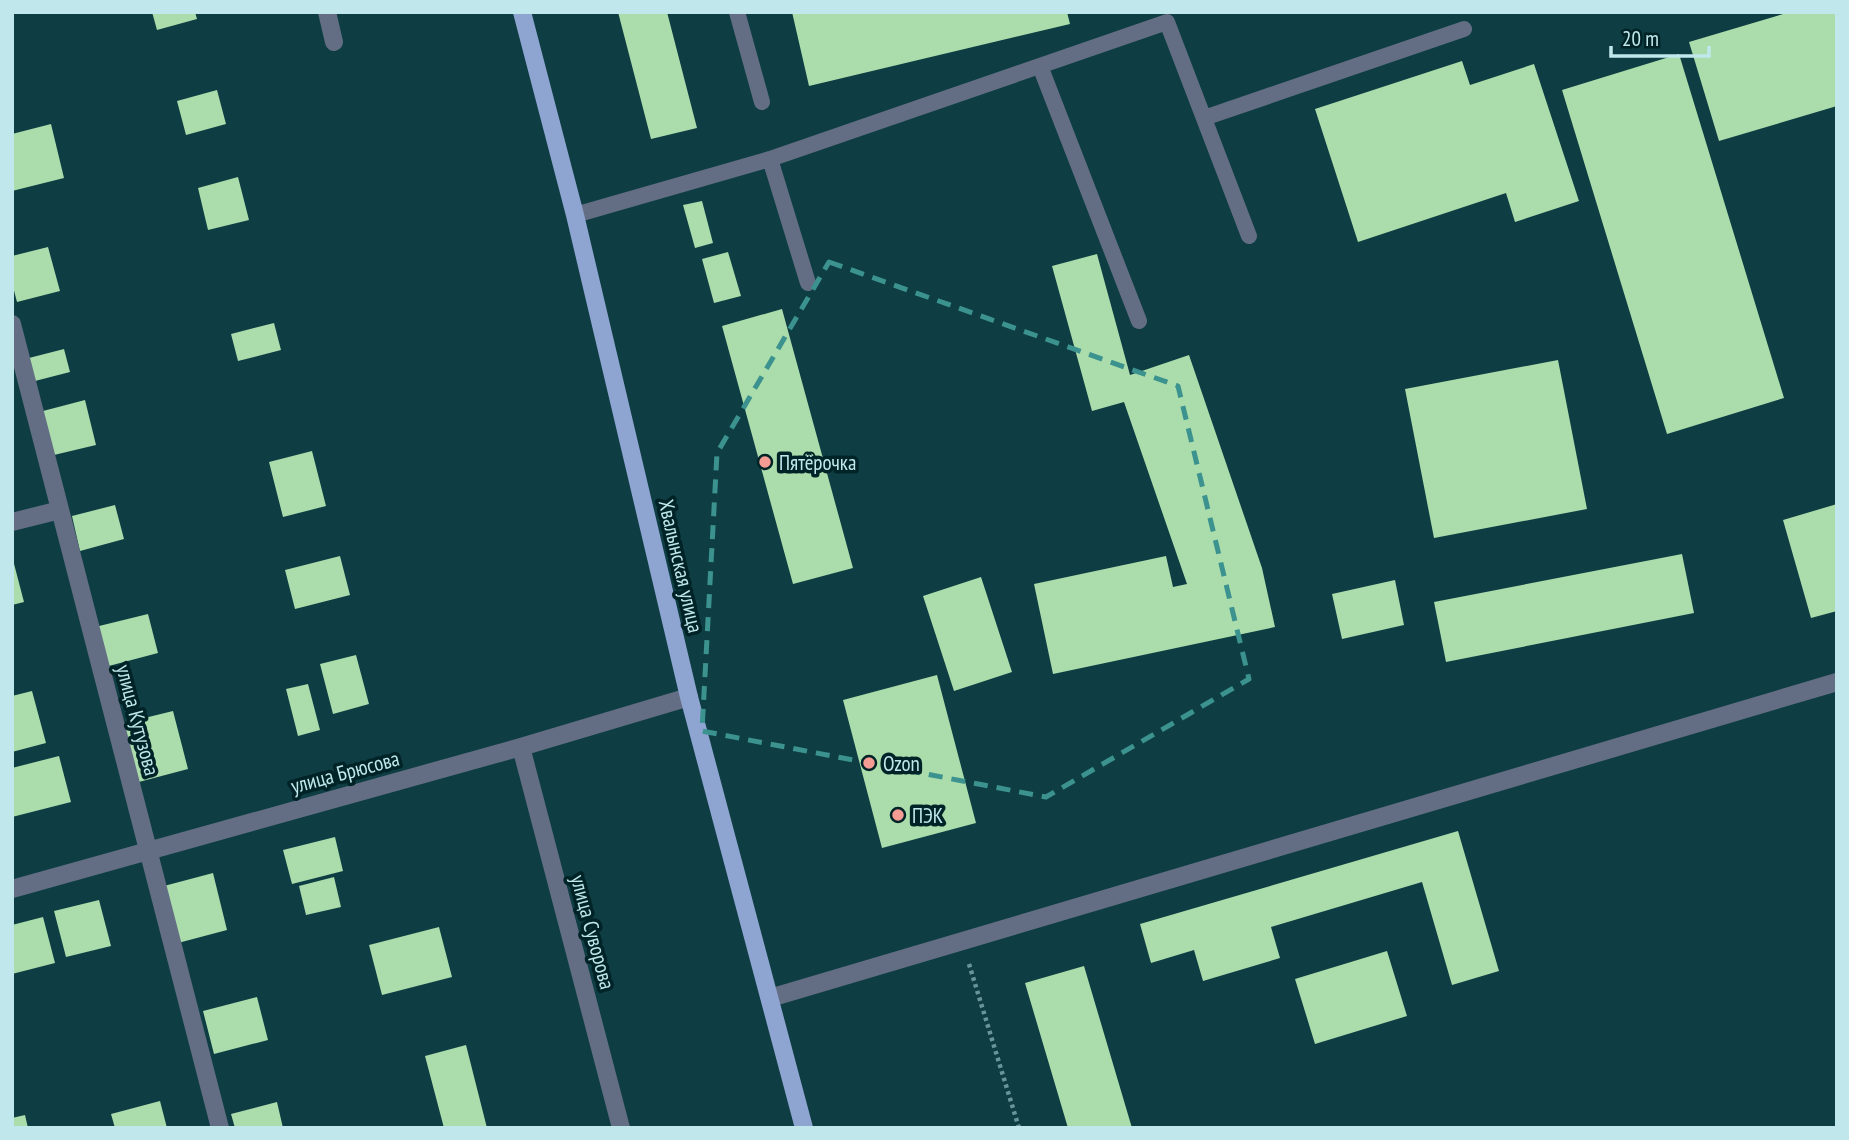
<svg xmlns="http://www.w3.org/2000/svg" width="1849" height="1140" viewBox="0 0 1849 1140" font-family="'PT Sans Narrow',sans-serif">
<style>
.building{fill:#abdcab}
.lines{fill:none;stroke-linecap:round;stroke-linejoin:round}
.path{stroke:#69959a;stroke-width:4.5;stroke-dasharray:3.5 3.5;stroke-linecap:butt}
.service{stroke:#636e84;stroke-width:16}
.minor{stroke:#636e84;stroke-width:18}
.primary{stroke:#8ea4d1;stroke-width:18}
.marked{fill:none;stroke:#3b928e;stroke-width:5;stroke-dasharray:14 9;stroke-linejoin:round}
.poi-dot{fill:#f59c94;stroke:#002327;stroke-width:2.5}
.labels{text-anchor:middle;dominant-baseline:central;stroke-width:7;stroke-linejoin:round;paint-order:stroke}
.poi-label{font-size:21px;fill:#c0e8ec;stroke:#002327;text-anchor:start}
.street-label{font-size:21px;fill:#c0e8ec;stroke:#002327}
</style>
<rect width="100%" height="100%" fill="#0e3e43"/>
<path class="building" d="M152 12H195L197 19 157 30Z
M618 12H667L697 128 651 139Z
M792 12H1067L1070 24 809 86Z
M1790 12H1837V106L1719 141 1689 42Z
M1679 54 1784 398 1667 434 1562 90Z
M1462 61 1470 85 1534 64 1579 201 1515 222 1506 193 1358 242 1315 109Z
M217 90 226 124 186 135 177 101Z
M51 124 64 178 12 191V134Z
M238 177 249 220 208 230 198 188Z
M702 201 713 243 695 248 683 205Z
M48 247 60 291 17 302 12 283V256Z
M728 252 741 296 714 303 702 259Z
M1097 254 1130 375 1189 355 1262 568 1275 627 1053 674 1034 584 1166 556 1173 587 1187 584 1124 402 1092 411 1052 266Z
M782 309 853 568 793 584 722 326Z
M274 323 281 350 238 361 231 334Z
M64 349 70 372 35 381 29 358Z
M1558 360 1587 509 1434 538 1405 389Z
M85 400 96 445 54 455 43 411Z
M312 451 326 506 283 517 269 462Z
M1837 504V611L1811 618 1783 520Z
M115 505 124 539 80 551 72 516Z
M1682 554 1694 613 1446 662 1434 602Z
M340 556 350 595 295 609 285 570Z
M13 560 24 602 12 605V561Z
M981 577 1012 672 954 691 923 596Z
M1395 580 1404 625 1342 639 1332 594Z
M148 614 158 653 105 667 95 627Z
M356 655 369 704 333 714 320 664Z
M937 675 976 823 882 848 843 700Z
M308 684 320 730 298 736 286 689Z
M32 691 46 743 12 752V696Z
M173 711 188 769 135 783 120 724Z
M59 756 71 802 12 817V768Z
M1458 831 1499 971 1452 985 1422 882 1271 927 1280 958 1203 981 1194 950 1151 963 1140 924Z
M335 837 343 871 292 884 283 850Z
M213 873 227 930 178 943 164 886Z
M334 877 341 907 306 915 299 886Z
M99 900 111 946 66 957 54 911Z
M43 917 55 963 12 974V925Z
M439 927 452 977 382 995 369 945Z
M1387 951 1407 1016 1315 1044 1295 979Z
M1084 966 1132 1128H1068L1025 983Z
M257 997 268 1040 214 1054 203 1011Z
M466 1045 487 1128H444L425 1056Z
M160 1101 167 1128H115L111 1114Z
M277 1102 283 1128H235L231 1114Z
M25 1115 28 1128H12V1118Z"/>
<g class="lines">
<path class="path" d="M969 964 1019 1128"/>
<path class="service" d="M737 12 762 102
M1040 66 1139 321
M1204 118 1464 29
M770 159 808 283
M575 215 770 159 1167 22 1249 236"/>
<path class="minor" d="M327 12 334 42
M12 324 220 1128
M12 522 60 510
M521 747 621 1128
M12 889 521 747 689 697
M770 998 1837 682"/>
<path class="primary" d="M522 12 575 215 689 697 804 1128"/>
</g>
<path class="marked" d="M829 262 1178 386 1249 679 1046 797 702 731 717 453Z"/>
<g class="poi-dot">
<circle cx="765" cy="462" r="7"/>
<circle cx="869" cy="763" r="7"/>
<circle cx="898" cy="815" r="7"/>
</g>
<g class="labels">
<g class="poi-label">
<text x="779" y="462">Пятёрочка</text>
<text x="883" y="763">Ozon</text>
<text x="912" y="815">ПЭК</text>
</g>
<g class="street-label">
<text transform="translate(681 566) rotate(77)">Хвалынская улица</text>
<text transform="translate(138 720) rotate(75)">улица Кутузова</text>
<text transform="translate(345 772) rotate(-15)">улица Брюсова</text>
<text transform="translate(593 932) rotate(75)">улица Суворова</text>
</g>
</g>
<rect width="1849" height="1140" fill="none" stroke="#c0e8ec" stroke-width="28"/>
<path d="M1611 46v10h98v-10" fill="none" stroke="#c0e8ec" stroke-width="3.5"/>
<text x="1622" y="46" font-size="21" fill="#c0e8ec" stroke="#002327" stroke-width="5" paint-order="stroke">20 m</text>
</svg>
